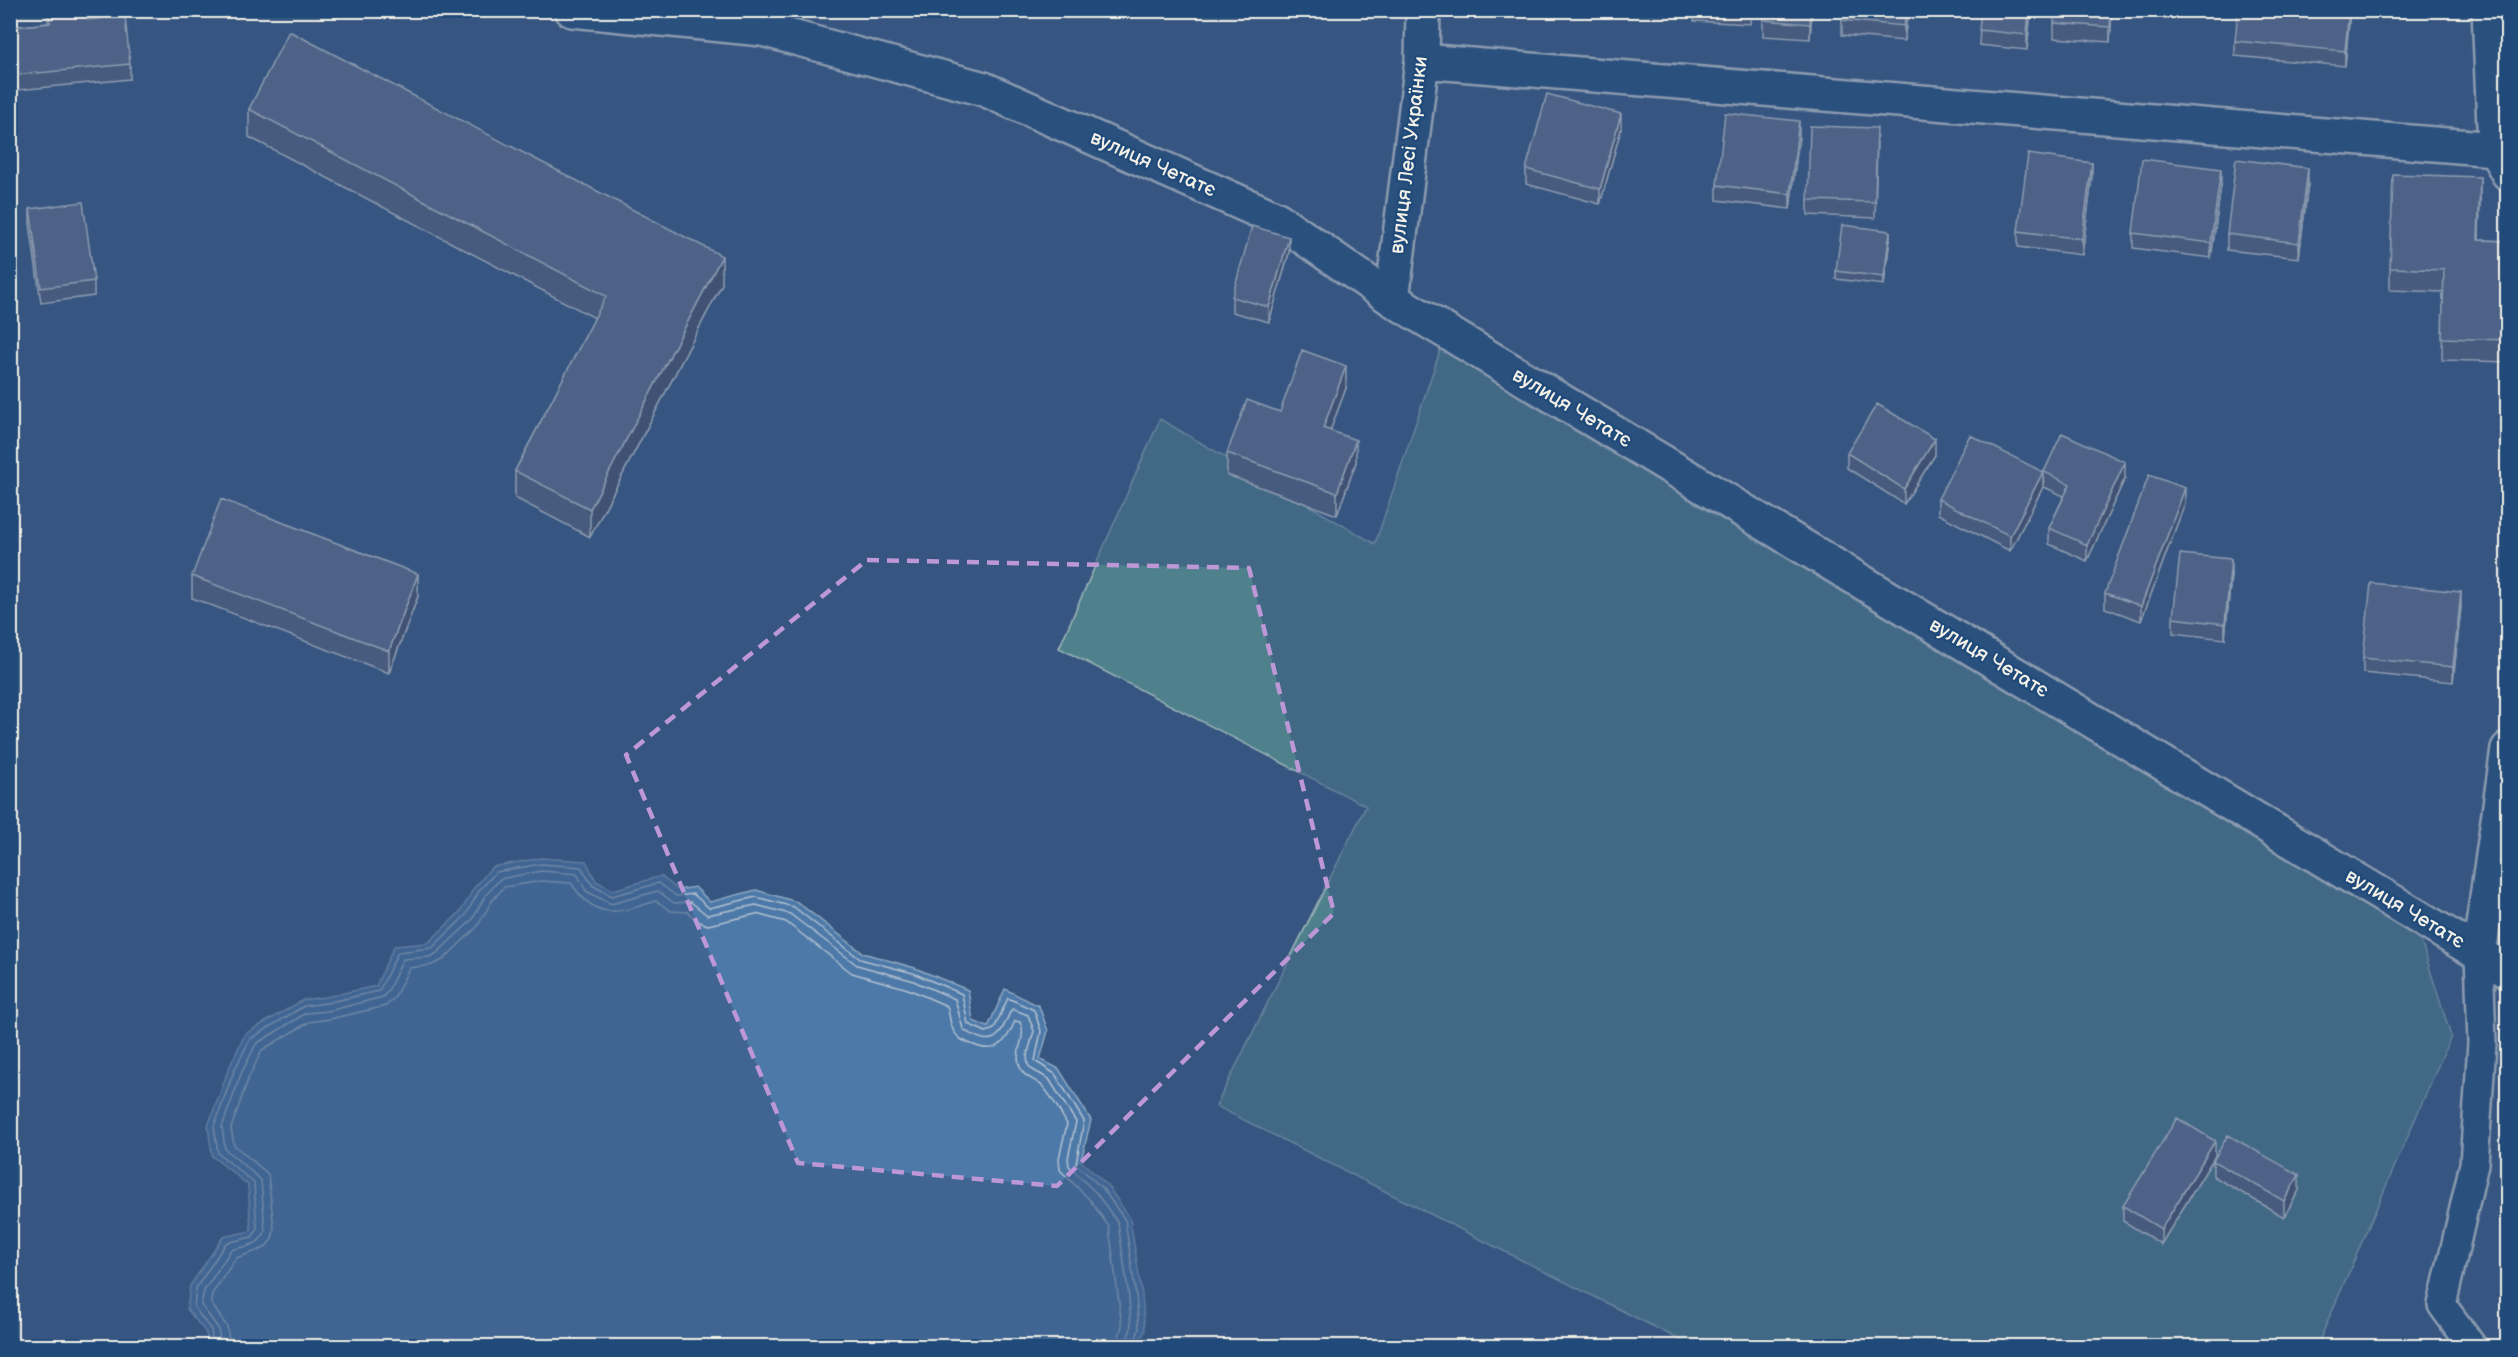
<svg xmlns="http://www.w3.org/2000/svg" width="2518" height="1357" viewBox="0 0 2518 1357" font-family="'Balsamiq Sans',sans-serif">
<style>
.green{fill:#50818d;stroke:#a2b9ba;stroke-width:1.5}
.water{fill:#4e79a9;stroke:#90a9c2;stroke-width:1.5}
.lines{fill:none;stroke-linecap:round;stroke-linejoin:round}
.shore{stroke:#b2c1cf;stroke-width:1.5}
.service-casing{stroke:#f4f1e8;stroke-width:32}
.minor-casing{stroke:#f4f1e8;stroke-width:38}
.tertiary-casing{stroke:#f4f1e8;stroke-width:38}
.service{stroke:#1f4a7a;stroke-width:27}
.minor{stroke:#1f4a7a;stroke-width:33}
.tertiary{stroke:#1f4a7a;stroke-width:33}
.wall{fill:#5c627c;stroke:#f4f1e8;stroke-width:1.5}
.shaded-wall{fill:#4b5065;stroke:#f4f1e8;stroke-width:1.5}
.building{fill:#6b7290;stroke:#f4f1e8;stroke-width:1.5}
.marked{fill:none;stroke:#be98d6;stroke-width:4.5;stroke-dasharray:12 8;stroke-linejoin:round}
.labels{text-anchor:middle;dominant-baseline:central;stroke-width:4.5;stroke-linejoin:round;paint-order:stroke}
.street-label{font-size:20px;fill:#f4f1e8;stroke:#1f4a7a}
</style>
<rect width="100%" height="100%" fill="#365681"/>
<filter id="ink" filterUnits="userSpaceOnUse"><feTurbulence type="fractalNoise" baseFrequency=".0167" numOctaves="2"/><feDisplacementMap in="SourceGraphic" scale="12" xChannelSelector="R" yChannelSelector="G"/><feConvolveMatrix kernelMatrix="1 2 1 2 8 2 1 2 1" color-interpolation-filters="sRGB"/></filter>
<g filter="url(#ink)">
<path class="green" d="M1447 330 2416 925 2451 1036 2317 1346H1692L1216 1106 1366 806 1059 648 1160 419 1375 544Z"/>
<path class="water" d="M541 858 586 861 596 881 613 890 661 876 678 890 695 887 710 902 756 890 797 902 863 953 915 968 968 990 973 1021 988 1027 1005 989 1039 1006 1048 1031 1040 1059 1059 1069 1091 1120 1081 1161 1107 1185 1130 1218 1142 1295 1145 1331 1137 1346H208L206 1333 187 1309 190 1286 223 1237 251 1231 248 1185 212 1156 208 1126 229 1068 245 1034 303 1000 325 997 376 986 394 946 428 943 461 911 474 888 492 867Z"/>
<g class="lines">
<path class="shore" d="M213 1346 211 1330 194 1307 196 1288 226 1243 252 1237 257 1230 254 1183 218 1153 214 1126 234 1071 250 1039 304 1006 326 1003 379 991 398 952 432 948 466 915 479 891 496 872 541 864 581 867 592 885 612 896 659 883 676 896 693 894 709 908 756 897 794 907 860 959 913 973 962 994 968 1024 986 1032 994 1029 1008 998 1034 1010 1041 1031 1035 1061 1055 1074 1084 1121 1076 1164 1103 1189 1125 1220 1136 1296 1139 1329 1133 1346
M221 1346 218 1328 201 1305 204 1291 231 1250C244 1246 260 1247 265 1231L261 1180 225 1149 222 1127 241 1074 256 1044 306 1013 328 1011 383 997 388 991 403 959 430 957 437 953 472 920 485 896 500 879 541 871 577 874 586 891 611 904 658 891 674 903 691 902 707 915 756 905 790 914 857 965 911 980 955 999 963 1029C968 1033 973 1036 980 1038 1001 1046 1004 1022 1012 1009L1028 1015 1034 1031 1027 1056 1028 1065 1033 1070 1049 1079 1076 1122 1068 1158 1069 1166 1097 1194 1118 1223 1129 1297 1131 1328 1125 1346
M230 1346 227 1327 211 1303 212 1294 236 1258 265 1248 272 1239 274 1229 268 1174 234 1145 231 1128 249 1077 262 1050 309 1022 330 1019 386 1006 395 997 409 968 432 965 443 960 477 927 492 901 504 887 542 881 571 883C597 922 617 913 656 901L671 911 688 912 697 921 708 925 756 914 786 922 852 973 908 989 947 1006C950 1014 949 1025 955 1033 959 1040 966 1042 974 1045 997 1055 1007 1041 1015 1021L1020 1022C1028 1037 1013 1051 1020 1067 1024 1079 1037 1079 1044 1088 1053 1098 1060 1112 1067 1124L1059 1158 1060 1170 1090 1200 1109 1227 1122 1326 1116 1346"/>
<defs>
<path id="service" d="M2472 1346 2442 1305 2474 1164 2482 1043 2479 954"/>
<path id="minor" d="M2489 10 2495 149 2508 173
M1422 61 2495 149
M1392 299 1422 61 1423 10
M2479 954 2508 749"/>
<path id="tertiary" d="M572 10 762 29 984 89 1277 219 1392 299 2508 971"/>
</defs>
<use href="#service" class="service-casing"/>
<use href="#minor" class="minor-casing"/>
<use href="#tertiary" class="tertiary-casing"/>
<use href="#service" class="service"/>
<use href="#minor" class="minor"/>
<use href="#tertiary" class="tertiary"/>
</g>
<path class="wall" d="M47 10H87L88 20 130 64V79L18 90 13 42V27L48 23Z
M1694 10H1751L1750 24 1694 21Z
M1812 10 1810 39 1763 36V20Z
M1908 10 1904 41 1842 35V20Z
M1981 10H2031L2027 50 1979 45Z
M2112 10 2110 42 2054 38V23Z
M2350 10 2345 66 2235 56V41Z
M249 109 722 284 590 537 515 498V471L595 318 249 137Z
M1621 129 1600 204 1526 184V169Z
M1799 136 1790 209 1717 200V185Z
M1877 143 1875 218 1808 215V200Z
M2092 178 2082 255 2018 247V231Z
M2308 183 2299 258 2227 250V234Z
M2221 185 2211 258 2133 248V233Z
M2480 199 2479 240 2508 241V362L2442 360 2443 292 2390 290V268Z
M30 209 94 281V296L41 303 30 224Z
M1890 239 1884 285 1836 279V271Z
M1289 253 1269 322 1232 312V297Z
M1346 388 1330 430 1356 462 1337 515 1227 475V453L1280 412Z
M1847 453 1935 455 1904 504 1847 468Z
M2044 472 2125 478 2087 561 2049 544V528L2064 496 2044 487Z
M2043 487 2010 551 1938 514V499Z
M2185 503 2141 621 2105 608V593Z
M2231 575 2225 639 2173 633V618Z
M192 576 418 596 389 673 192 598Z
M2461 607 2453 682 2363 673V658Z
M2215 1156 2161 1244 2123 1221V1206Z
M2213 1161 2299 1190 2284 1217 2213 1176Z"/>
<path class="shaded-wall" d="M1811 10H1812L1810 39V24Z
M1906 10H1908L1904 41V26Z
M2029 10H2031L2027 50V35Z
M2111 10H2112L2110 42V27Z
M2349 10H2350L2345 66V51Z
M1621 114V129L1600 204V189Z
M1799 121V136L1790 209V194Z
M2092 163V178L2082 255V239Z
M2308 168V183L2299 258V243Z
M2221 169V185L2211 258V243Z
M2480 177V199L2478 262V240Z
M1890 231V239L1884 285V277Z
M1289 237V253L1269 322V307Z
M722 256V284L590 537V509Z
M1346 366V388L1323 450V428Z
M1935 439V455L1904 504V489Z
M1356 440V462L1337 515V493Z
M2125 462V478L2087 561V545Z
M2043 472V487L2010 551V536Z
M2185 488V503L2141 621V606Z
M2231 559V575L2225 639V624Z
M418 574V596L389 673V651Z
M2461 592V607L2453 682V667Z
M2215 1141V1156L2161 1244V1229Z
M2299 1175V1190L2284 1217V1201Z"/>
<path class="building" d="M49 10H87L88 20 125 16 130 64 18 75 13 27 50 23Z
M1764 10H1811L1810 24 1763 20Z
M1843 10H1906L1904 26 1842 20Z
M1981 10H2029L2027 35 1979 30Z
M2055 10H2111L2110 27 2054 23Z
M2238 10H2349L2345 51 2235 41Z
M289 31 722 256 590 509 515 471 606 296 249 109Z
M1547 94 1621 114 1600 189 1526 169Z
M1725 113 1799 121 1790 194 1717 185Z
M1810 126 1877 128 1875 202 1808 200Z
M2028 154 2092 163 2082 239 2018 231Z
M2142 159 2221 169 2211 243 2133 233Z
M2236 159 2308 168 2299 243 2227 234Z
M2393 174 2480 177 2478 240 2508 241V340L2442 338 2444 270 2390 268Z
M83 202 94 281 41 288 30 209Z
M1842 225 1890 231 1884 277 1836 271Z
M1252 226 1289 237 1269 307 1232 297Z
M1302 350 1346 366 1323 428 1356 440 1337 493 1227 453 1247 400 1280 412Z
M1877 404 1935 439 1904 489 1847 453Z
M2062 433 2125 462 2087 545 2049 528 2070 484 2044 472Z
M1970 435 2043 472 2010 536 1938 499Z
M2149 475 2185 488 2141 606 2105 593Z
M221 499 418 574 389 651 192 576Z
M2180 554 2231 559 2225 624 2173 618Z
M2371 583 2461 592 2453 667 2363 658Z
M2177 1118 2215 1141 2161 1229 2123 1206Z
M2228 1135 2299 1175 2284 1201 2213 1161Z"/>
</g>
<path d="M0 0H2518V1357H0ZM867 560 1249 568 1334 913 1057 1186 798 1163 626 755Z" fill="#365681" fill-opacity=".55" fill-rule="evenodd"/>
<path class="marked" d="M867 560 1249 568 1334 913 1057 1186 798 1163 626 755Z"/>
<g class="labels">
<g class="street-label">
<text transform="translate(1409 155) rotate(-83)">вулиця Лесі Українки</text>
<text transform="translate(1153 164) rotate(24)">вулиця Четатє</text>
<text transform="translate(1572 408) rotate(31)">вулиця Четатє</text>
<text transform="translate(1989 658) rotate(31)">вулиця Четатє</text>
<text transform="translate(2405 909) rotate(31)">вулиця Четатє</text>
</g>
</g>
<rect width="2518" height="1357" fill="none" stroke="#1f4a7a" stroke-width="36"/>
<rect x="18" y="18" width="2482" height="1321" fill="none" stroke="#f4f1e8" stroke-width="2" filter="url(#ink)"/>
</svg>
